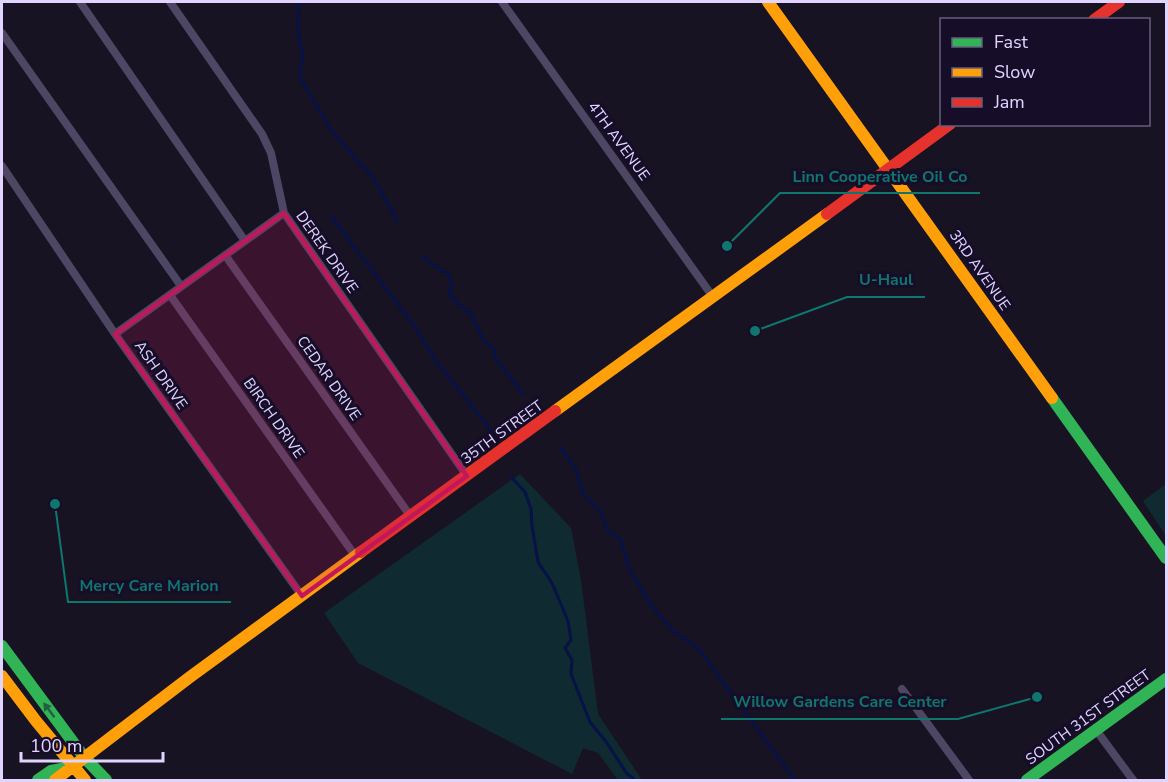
<svg xmlns="http://www.w3.org/2000/svg" width="1168" height="782" viewBox="0 0 1168 782" font-family="'Nunito Sans',sans-serif">
<style>
.green{fill:#102a31}
.lines{fill:none;stroke-linecap:round;stroke-linejoin:round}
.stream{stroke:#071246;stroke-width:3}
.street{stroke:#4e4764;stroke-width:8}
.fast{stroke:#30b455;stroke-width:12}
.slow{stroke:#ff9f0a;stroke-width:12}
.jam{stroke:#e5322d;stroke-width:12}
.oneway{fill:#23603f}
.marked{fill:#c2185b;fill-opacity:0.2;stroke:#c2185b;stroke-width:4.5;stroke-linejoin:round}
.labels{text-anchor:middle;dominant-baseline:central;stroke-width:6;stroke-linejoin:round;paint-order:stroke}
.street-label{font-size:15px;fill:#e1d5ff;stroke:#160d29}
.leader{fill:none;stroke:#0f766e;stroke-width:2}
.callout-dot{fill:#0f766e;stroke:#160d29;stroke-width:2}
.callout-label{font-size:16px;text-anchor:middle;font-weight:bold;fill:#0f766e;stroke:#160d29;stroke-width:6;stroke-linejoin:round;paint-order:stroke}
</style>
<rect width="100%" height="100%" fill="#181323"/>
<path class="green" d="M520 474 571 528 581 580 598 714 642 780H618L598 753 583 748 572 774 358 663 324 613Z
M1166 484V536L1143 501Z"/>
<g class="lines">
<path class="stream" d="M299 2 298 31 303 59 299 74 305 86 331 130 373 178 382 193 397 221
M331 216 415 327 436 361 490 429 494 441
M422 256C430 264 440 268 449 275L452 286 449 294 462 308 469 311 484 341 494 349 495 358 523 394
M560 447 576 469 582 492 600 511 608 531 620 539 626 556 627 564 648 601 673 631 698 648 795 780
M511 477 525 492 531 509 532 526 538 562 552 583 568 621 571 640 565 648 572 660 571 674 590 722 607 743 627 774 633 778V780"/>
<path class="street" d="M80 2 245 241
M170 2 262 134 271 153 284 213 467 476
M502 2 713 297
M2 33 181 286
M2 166 115 334 302 596
M225 255 411 517
M170 295 356 557
M115 334 284 213
M902 689 969 780
M1096 730 1133 780"/>
<path class="fast" d="M1052 398 1166 558
M2 646 84 757 106 780
M38 780 51 771 71 767
M1027 780 1166 679"/>
<path class="slow" d="M768 2 1052 398
M555 411 827 214
M2 676 36 721 85 780
M55 780 190 677 361 552"/>
<path class="jam" d="M1094 20 1119 2
M827 214 950 124
M361 552 555 411"/>
</g>
<defs><path id="oneway-solid" d="M-6-.8H1V-3.2L6.5 0L1 3.2V.8H-6Z" transform="scale(1.5)"/></defs>
<use class="oneway" href="#oneway-solid" transform="translate(49 710) rotate(-127)"/>
<path class="marked" d="M284 213 467 476 302 596 115 334Z"/>
<g class="labels">
<g class="street-label">
<text transform="translate(619 141) rotate(54)">4TH AVENUE</text>
<text transform="translate(327 252) rotate(55)">DEREK DRIVE</text>
<text transform="translate(980 270) rotate(55)">3RD AVENUE</text>
<text transform="translate(161 375) rotate(55)">ASH DRIVE</text>
<text transform="translate(329 378) rotate(55)">CEDAR DRIVE</text>
<text transform="translate(274 418) rotate(55)">BIRCH DRIVE</text>
<text transform="translate(502 432) rotate(-36)">35TH STREET</text>
<text transform="translate(1088 717) rotate(-36)">SOUTH 31ST STREET</text>
</g>
</g>
<path class="leader" d="M727 246L780 193H980M755 331L847 297H925M55 504L68 602H231M1037 697L958 719H721"/>
<g class="callout-dot">
<circle cx="727" cy="246" r="6"/>
<circle cx="755" cy="331" r="6"/>
<circle cx="55" cy="504" r="6"/>
<circle cx="1037" cy="697" r="6"/>
</g>
<g class="callout-label">
<text x="880" y="182">Linn Cooperative Oil Co</text>
<text x="886" y="285">U-Haul</text>
<text x="149" y="591">Mercy Care Marion</text>
<text x="840" y="707">Willow Gardens Care Center</text>
</g>
<rect width="1168" height="782" fill="none" stroke="#e1d5ff" stroke-width="6"/>
<rect x="940" y="18" width="210" height="108" fill="#160d29" stroke="#675d7f" stroke-width="1.5"/>
<rect x="952" y="38" width="30" height="9" fill="#30b455" stroke="#675d7f" stroke-width="1.5"/>
<text x="994" y="48" font-size="18" fill="#e1d5ff">Fast</text>
<rect x="952" y="68" width="30" height="9" fill="#ff9f0a" stroke="#675d7f" stroke-width="1.5"/>
<text x="994" y="78" font-size="18" fill="#e1d5ff">Slow</text>
<rect x="952" y="98" width="30" height="9" fill="#e5322d" stroke="#675d7f" stroke-width="1.5"/>
<text x="994" y="108" font-size="18" fill="#e1d5ff">Jam</text>
<path d="M21 752v9h142v-9" fill="none" stroke="#e1d5ff" stroke-width="3"/>
<text x="30" y="752" font-size="18" fill="#e1d5ff" stroke="#160d29" stroke-width="4.5" paint-order="stroke">100 m</text>
</svg>
